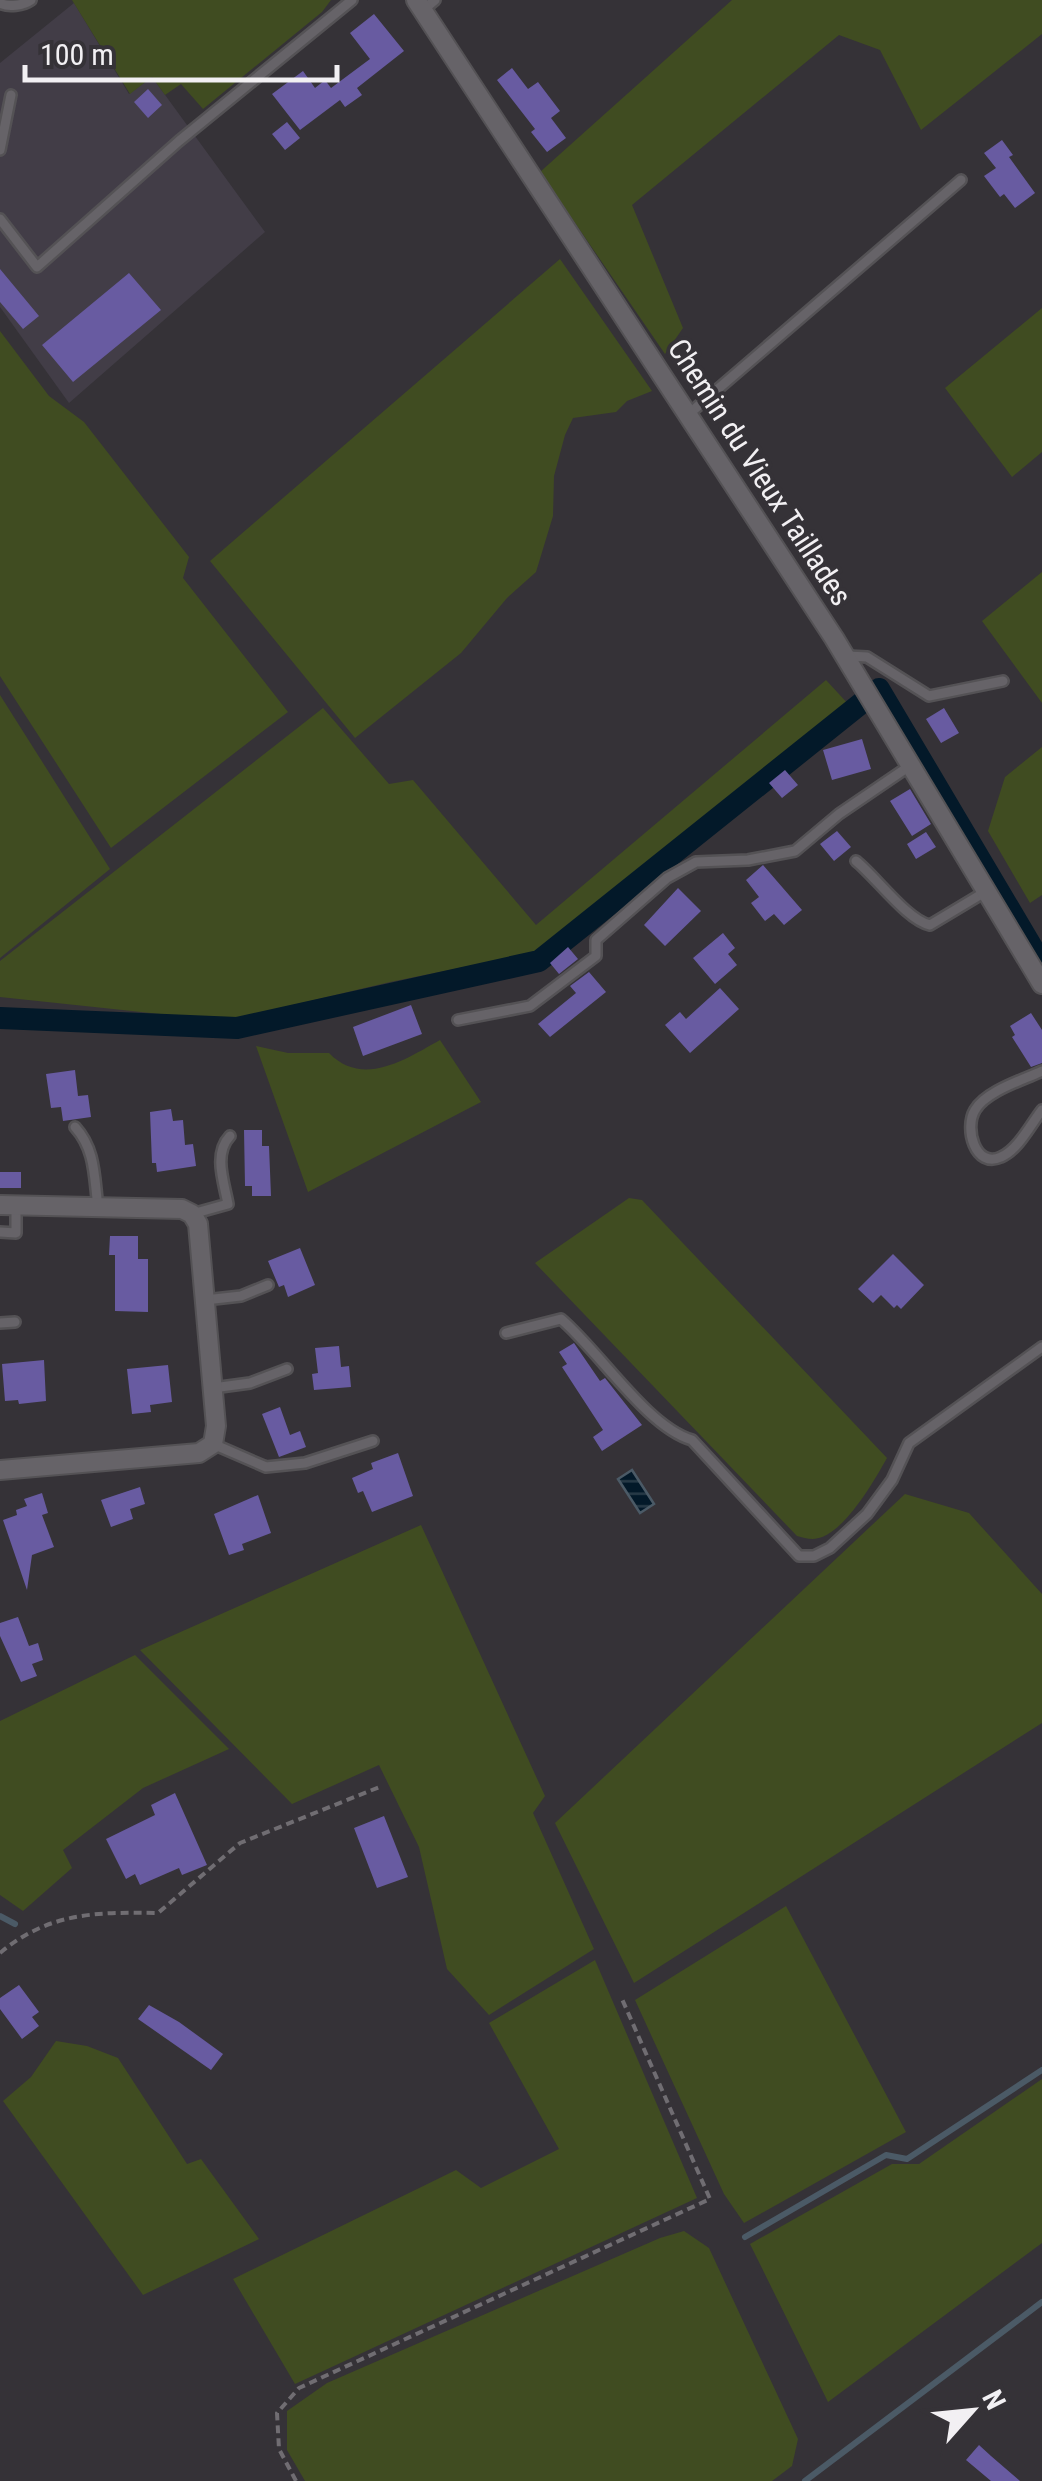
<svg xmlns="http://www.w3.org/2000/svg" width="1042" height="2481" viewBox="0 0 1042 2481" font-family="'Roboto Condensed',sans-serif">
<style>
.built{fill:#423d47}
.grass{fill:#404c21}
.water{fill:url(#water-rules);stroke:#4b5a66;stroke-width:2.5}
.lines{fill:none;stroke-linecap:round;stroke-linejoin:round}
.stream{stroke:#4b5a66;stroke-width:6}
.canal{stroke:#031929;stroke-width:22}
.building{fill:#685ba1}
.service-casing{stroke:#545255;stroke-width:14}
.minor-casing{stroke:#545255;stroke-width:22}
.path{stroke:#706d72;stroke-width:4;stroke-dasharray:8 5;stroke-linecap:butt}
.service{stroke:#666368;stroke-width:9}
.minor{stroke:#666368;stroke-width:18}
.labels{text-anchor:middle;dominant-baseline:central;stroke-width:8;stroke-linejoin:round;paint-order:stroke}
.street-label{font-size:30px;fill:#f2f0f3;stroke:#353237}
</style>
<defs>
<pattern id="water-rules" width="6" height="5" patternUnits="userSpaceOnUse" patternTransform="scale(2.5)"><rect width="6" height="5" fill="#031929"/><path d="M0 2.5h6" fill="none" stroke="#283b48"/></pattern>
</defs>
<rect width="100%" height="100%" fill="#353237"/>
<path class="built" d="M74 3 129 94 152 77 265 232 69 403 0 307V63Z"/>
<path class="grass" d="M72 0H331L322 12 203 109 181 84 165 95 152 77 130 94Z
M732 0H1042V34L921 130 880 50 839 35 632 205 683 328 665 354 540 172Z
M560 259 652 391 627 401 616 412 573 418 565 435 554 476 553 516 536 572 507 598 461 653 355 738 210 561Z
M1042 308V452L1012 477 945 388Z
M0 331 49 396 84 422 189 557 183 578 288 712 111 848 0 676Z
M1042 572V703L982 621Z
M826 680 850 706 539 952 390 982 226 1021 0 997V961L323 708 389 784 413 780 536 925Z
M0 695 110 869 0 958Z
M1042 747V895L1030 903 988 831 1005 777Z
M440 1040 481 1102 308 1192 256 1046 288 1053H329C363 1088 406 1059 440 1040Z
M629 1198 642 1200 887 1458C874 1481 842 1538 813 1539 807 1539 802 1537 797 1536L535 1263Z
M905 1494 969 1513 1042 1594V1723L634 1983 555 1823Z
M421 1525 545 1796 533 1813 594 1949 489 2015 447 1969 419 1847 379 1765 292 1804 140 1650Z
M135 1655 229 1749 143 1788 63 1850 72 1868 23 1911 0 1895V1721Z
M786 1906 906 2132 744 2223 724 2194 635 2000Z
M595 1960 697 2198 295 2384 233 2279 456 2170 481 2188 559 2149 489 2023Z
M56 2041 87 2046 118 2058 187 2164 201 2159 259 2239 143 2295 3 2101 31 2077Z
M1042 2079V2243L828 2402 750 2244 892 2164H919Z
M684 2231 709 2248 798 2439 792 2466 772 2481H305L287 2450V2411L327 2383 660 2238Z"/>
<path class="water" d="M632 1470 654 1504 640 1513 618 1479Z"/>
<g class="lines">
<path class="stream" d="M0 1916 15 1924
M745 2237 886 2155 907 2159 1042 2070
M805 2481 1042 2302"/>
<path class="canal" d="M0 1018 237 1028 539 961 879 689 1042 964"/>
</g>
<path class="building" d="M374 14 404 51 357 88 362 95 345 107 340 100 300 130 272 94 303 71 315 88 325 80 331 88 370 59 350 33Z
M512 68 528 89 538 82 560 111 551 118 566 138 547 152 531 132 535 129 497 80Z
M148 89 162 105 148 118 134 102Z
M287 122 300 138 285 150 272 134Z
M1002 140 1013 155 1009 157 1035 193 1015 208 1004 194 1000 197 984 176 996 168 984 153Z
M0 269 39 316 23 329 0 302Z
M129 273 161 310 73 382 42 345Z
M944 708 959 733 941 743 926 719Z
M862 739 871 769 832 780 823 750Z
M785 770 798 785 782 798 769 783Z
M910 789 931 824 912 836 890 801Z
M837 831 851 847 834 861 820 844Z
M926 832 936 847 916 859 907 844Z
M763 865 802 910 784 925 774 914 765 921 751 903 759 897 746 880Z
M678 888 701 911 665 946 644 925Z
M723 933 735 948 728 954 737 965 715 984 693 958Z
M568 947 578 959 559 974 550 963Z
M589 972 606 992 550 1037 538 1024 576 993 570 986Z
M720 988 739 1009 690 1053 665 1025 680 1012 686 1019Z
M411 1005 422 1034 363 1056 353 1027Z
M1031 1013 1042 1030V1063L1031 1067 1012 1037 1015 1035 1010 1026Z
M75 1070 78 1096 88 1095 91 1117 63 1121 61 1107 51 1108 46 1074Z
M171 1109 173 1121 183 1120 185 1145 193 1144 196 1166 157 1172 156 1163H152L150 1112Z
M244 1130H262V1146H269L271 1196H252V1186H245Z
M0 1172H21V1188H0Z
M110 1236H138V1259H148V1312L115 1311V1255H109Z
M300 1248 315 1285 288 1297 284 1285 279 1287 268 1261Z
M893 1254 924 1285 901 1309 897 1305 894 1308 881 1295 873 1303 858 1289Z
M574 1343 600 1381 605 1378 642 1425 602 1451 593 1437 603 1430 562 1367 567 1364 559 1352Z
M339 1346 341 1367 349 1366 351 1387 314 1390 312 1374 318 1373 315 1348Z
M44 1360 46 1401 19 1404 18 1400 5 1401 2 1364Z
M168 1365 172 1402 150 1405 151 1412 132 1414 127 1369Z
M280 1407 290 1435 300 1431 306 1447 279 1457 262 1414Z
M398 1453 413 1496 372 1512 363 1491 358 1493 352 1478 373 1469 371 1463Z
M140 1487 145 1504 130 1509 133 1519 111 1527 101 1500Z
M42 1493 48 1513 42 1515 54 1547 32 1555 27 1590 3 1520 17 1515 16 1510 27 1506 24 1499Z
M258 1495 271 1533 242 1544 244 1550 229 1555 214 1514Z
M18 1617 29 1646 38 1643 43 1660 32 1664 37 1676 21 1682 0 1636V1623Z
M175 1793 207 1865 182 1875 179 1868 140 1885 135 1874 126 1879 106 1839 155 1815 151 1805Z
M384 1816 408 1877 377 1888 354 1828Z
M19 1985 39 2012 32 2017 39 2026 22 2039 0 2009V1998Z
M149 2005 179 2022 223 2054 211 2070 138 2019Z
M979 2445 991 2456 1020 2481H991L966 2460Z"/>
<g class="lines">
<defs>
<path id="service" d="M0 3C8 8 24 5 31 0
M423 10 435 0
M0 150 11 95
M0 219 37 267 179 141 352 0
M690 413 961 180
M848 656 867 657 929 696 1003 681
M856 861C876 877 908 921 930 925L985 892
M458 1020 530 1006 596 956V940L667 878 696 862 748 860 795 851 839 814 911 765
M1042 1071C1023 1080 986 1091 975 1110 964 1128 975 1169 1001 1157 1018 1150 1031 1124 1042 1110
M75 1127C96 1150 94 1178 98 1207
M192 1214 228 1204C224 1182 213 1154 230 1136
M0 1232 16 1233V1205
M205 1300 241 1296 268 1285
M0 1323 15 1322
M506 1333 561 1319C600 1352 647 1427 692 1440L799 1556H814L830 1548 867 1514 892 1480 909 1443 1042 1347
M213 1388 250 1383 287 1369
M213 1444 266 1467 305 1463 373 1441"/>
<path id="minor" d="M416 0 834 638 1042 984
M0 1205 182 1209 192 1214 198 1224 216 1426 213 1444 199 1453 0 1470"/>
</defs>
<use href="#service" class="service-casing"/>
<use href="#minor" class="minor-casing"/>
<path class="path" d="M0 1953C49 1912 97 1912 158 1913L240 1843 382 1786
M296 2481 279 2449 277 2413 299 2388 710 2199 622 1999"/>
<use href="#service" class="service"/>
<use href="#minor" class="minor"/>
</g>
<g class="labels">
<g class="street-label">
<text transform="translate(760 472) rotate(57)">Chemin du Vieux Taillades</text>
</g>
</g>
<g transform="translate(972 2411) rotate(63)" stroke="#353237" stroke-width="8" paint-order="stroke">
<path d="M0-8L18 38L0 25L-18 38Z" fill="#f2f0f3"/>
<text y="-15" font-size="28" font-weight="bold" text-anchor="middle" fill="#f2f0f3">N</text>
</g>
<path d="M25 65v15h312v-15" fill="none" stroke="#f2f0f3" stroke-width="5"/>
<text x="40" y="65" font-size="30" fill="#f2f0f3" stroke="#353237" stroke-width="8" paint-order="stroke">100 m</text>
</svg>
